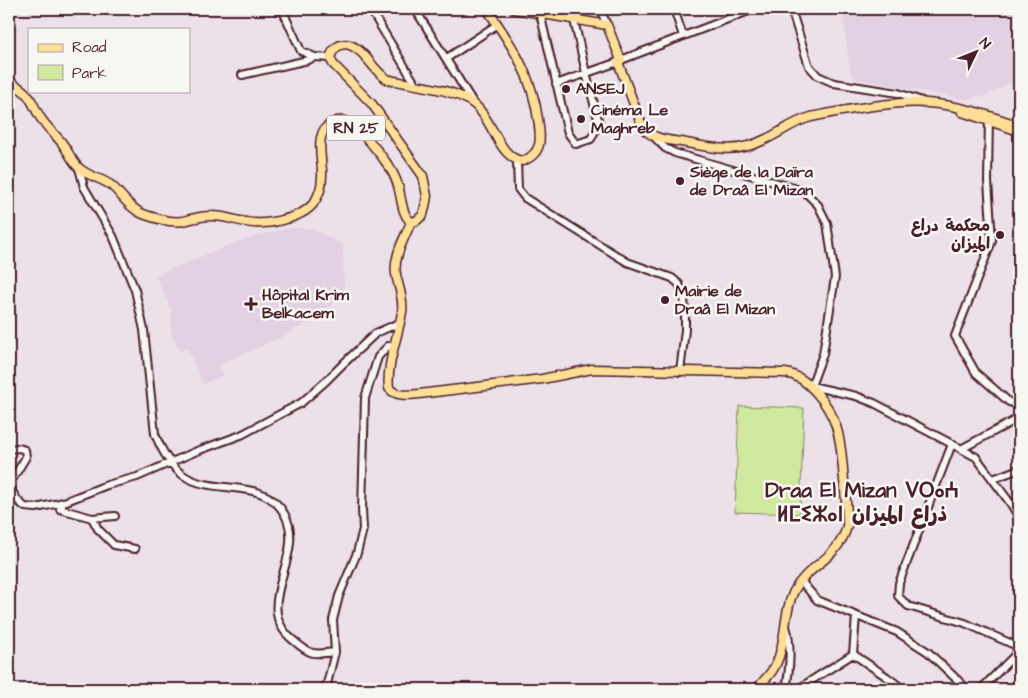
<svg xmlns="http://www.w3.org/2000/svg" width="1028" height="698" viewBox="0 0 1028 698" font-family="'Architects Daughter','Playpen Sans Arabic','Noto Sans Tifinagh',sans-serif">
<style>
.built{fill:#e4d0e3}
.green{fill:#cfe99f;stroke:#8c8465}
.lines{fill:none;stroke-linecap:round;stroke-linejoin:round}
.minor-casing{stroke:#4a1f2b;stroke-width:10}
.major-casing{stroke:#4a1f2b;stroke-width:11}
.minor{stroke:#f6f6f2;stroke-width:6}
.major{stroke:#fdde96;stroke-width:8}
.poi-dot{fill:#4a1f2b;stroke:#f6f6f2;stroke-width:2}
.labels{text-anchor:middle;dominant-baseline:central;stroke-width:5;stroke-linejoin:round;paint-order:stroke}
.shield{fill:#f6f6f2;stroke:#7e6067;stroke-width:1}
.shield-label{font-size:15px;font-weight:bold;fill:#4a1f2b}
.poi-label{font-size:16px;font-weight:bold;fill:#4a1f2b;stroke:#f6f6f2;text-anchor:start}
.district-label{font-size:21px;font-weight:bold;fill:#4a1f2b;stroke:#f6f6f2}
</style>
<rect width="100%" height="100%" fill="#ece0e9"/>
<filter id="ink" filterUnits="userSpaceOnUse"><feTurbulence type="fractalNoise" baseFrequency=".02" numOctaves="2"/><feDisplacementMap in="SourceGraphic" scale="10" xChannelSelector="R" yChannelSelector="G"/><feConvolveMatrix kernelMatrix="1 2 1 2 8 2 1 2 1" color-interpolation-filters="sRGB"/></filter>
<g filter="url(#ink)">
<path class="built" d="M842 9H1019V78L986 96 964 99 857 79 851 75Z
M292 228 313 229 343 245 344 288 339 300 307 323 281 337 219 365 224 375 203 384 187 348 180 351 171 332V309L156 277 173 268 235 243 259 235Z"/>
<path class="green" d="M739 406 804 408 800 514 735 512Z"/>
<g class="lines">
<defs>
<path id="minor" d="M282 9 301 51 315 57 330 58
M370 9 416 85
M415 9 474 104
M600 9 607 25
M674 9 683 36
M791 9 809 66 818 76 834 83 898 93 922 101
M540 13 568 133 576 144 591 139 599 123 586 73 574 20
M447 58 498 24
M621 60 754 9
M242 75 308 60 315 57
M556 84 618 62
M989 116 988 181 992 241 955 336 976 373 1009 402 1019 405
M654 137 665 148 675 153 791 187 806 193 818 205 827 223 835 277 823 354 811 386 856 396 874 403 952 444
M517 161 518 189 525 198 627 262 672 278 679 284 684 297 685 313V330L680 372
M79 168 84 187 113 236 135 290 144 330 155 434C161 449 169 465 183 475 214 497 264 475 285 515 307 557 250 605 293 640 310 655 313 655 335 652
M9 449 19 448 25 450 26 457 12 480V491L18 501 25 507 36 508 64 502 107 485 137 477 197 451 241 435 301 403 326 381 344 363 376 333 399 323
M961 449 1019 418
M993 479 1019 469
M64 502 60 509 92 518 98 529 114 545 135 549
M92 518 115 516
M1019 518 1011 504 976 457 952 444 899 583 898 596 908 606 965 623 1019 647
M801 581 817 600 897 632 928 652 967 689
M856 616 853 654 887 677 903 689
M786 626C792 647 790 668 786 689
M322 689 327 684 335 652 333 620 339 596 357 553 363 529 362 510 365 398 378 357 388 346H394
M798 689 853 654
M981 689 1019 651"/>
<path id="major" d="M514 9 607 25 621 60 618 62 643 128C653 139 668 140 681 142 713 148 735 155 766 139 781 132 795 121 811 117 840 111 871 105 901 103 942 100 981 112 1019 126
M9 86 12 83C32 95 30 100 40 117 46 127 55 134 62 143 68 151 72 161 79 168 89 177 102 178 112 186 122 195 130 209 143 214 154 218 171 223 183 221 193 219 202 215 213 216 224 216 234 220 246 222 264 226 301 219 313 204 319 196 322 186 322 176 323 158 312 131 334 122 339 120 344 120 349 123 362 129 391 166 396 180 402 193 400 213 411 222L416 221 423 215 425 207 427 196 423 176 372 104 333 64 330 58C333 48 340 42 350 45 366 51 373 71 387 79 393 81 400 82 406 83 429 88 457 90 475 105 493 120 499 159 523 161 543 153 541 138 538 119 532 75 512 45 487 9
M962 112 1019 131
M411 222C405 237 393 257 396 274 398 286 404 298 402 312 399 334 386 365 389 388 396 397 408 395 419 394L542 379 592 369 785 373C808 376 829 405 836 426 842 444 842 462 844 480 845 495 848 511 847 526 839 559 808 564 794 591 783 613 787 639 777 662 773 672 764 681 756 689"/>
</defs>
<use href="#minor" class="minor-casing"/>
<use href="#major" class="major-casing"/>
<use href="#minor" class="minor"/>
<use href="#major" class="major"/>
</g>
</g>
<g class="poi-dot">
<circle cx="566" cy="89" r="5"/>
<circle cx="581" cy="119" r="5"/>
<circle cx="680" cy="181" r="5"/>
<circle cx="1000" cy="235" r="5"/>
<circle cx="665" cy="300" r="5"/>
<path d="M248.5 296.5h5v5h5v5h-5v5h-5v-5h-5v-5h5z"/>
</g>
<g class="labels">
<rect class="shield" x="327" y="115.5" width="58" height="25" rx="4"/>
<g class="shield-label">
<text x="356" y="128">RN 25</text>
</g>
<g class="poi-label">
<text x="576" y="89">ANSEJ</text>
<text x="591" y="110">Cinéma Le<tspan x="591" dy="18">Maghreb</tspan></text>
<text x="690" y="172">Siège de la Daïra<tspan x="690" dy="18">de Draâ El Mizan</tspan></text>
<text x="990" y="226" text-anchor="end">محكمة دراع<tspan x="990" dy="18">الميزان</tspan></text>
<text x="675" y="291">Mairie de<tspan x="675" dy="18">Draâ El Mizan</tspan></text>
<text x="262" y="295">Hôpital Krim<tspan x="262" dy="18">Belkacem</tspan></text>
</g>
<g class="district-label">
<text x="862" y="490">Draa El Mizan ⴸⵔⴰⵄ<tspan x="862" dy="24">ⵍⵎⵉⵣⴰⵏ ذراع الميزان</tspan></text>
</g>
</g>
<rect width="1028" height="698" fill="none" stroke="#f6f6f2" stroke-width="30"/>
<rect x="15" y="15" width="998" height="668" fill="none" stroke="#4a1f2b" stroke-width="2" filter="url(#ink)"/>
<rect x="28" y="28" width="162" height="65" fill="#f6f6f2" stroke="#b1a0a2"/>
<rect x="38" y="44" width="25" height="8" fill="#fdde96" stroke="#b1a0a2"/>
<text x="72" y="52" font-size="15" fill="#4a1f2b">Road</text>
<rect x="38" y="65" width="25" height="15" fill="#cfe99f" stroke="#b1a0a2"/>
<text x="72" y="78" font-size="15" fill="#4a1f2b">Park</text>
<g transform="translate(976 52) rotate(47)" stroke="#f6f6f2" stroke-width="4" paint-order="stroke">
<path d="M0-4L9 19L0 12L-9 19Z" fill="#4a1f2b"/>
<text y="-8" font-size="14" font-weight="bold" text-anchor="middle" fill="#4a1f2b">N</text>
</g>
</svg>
